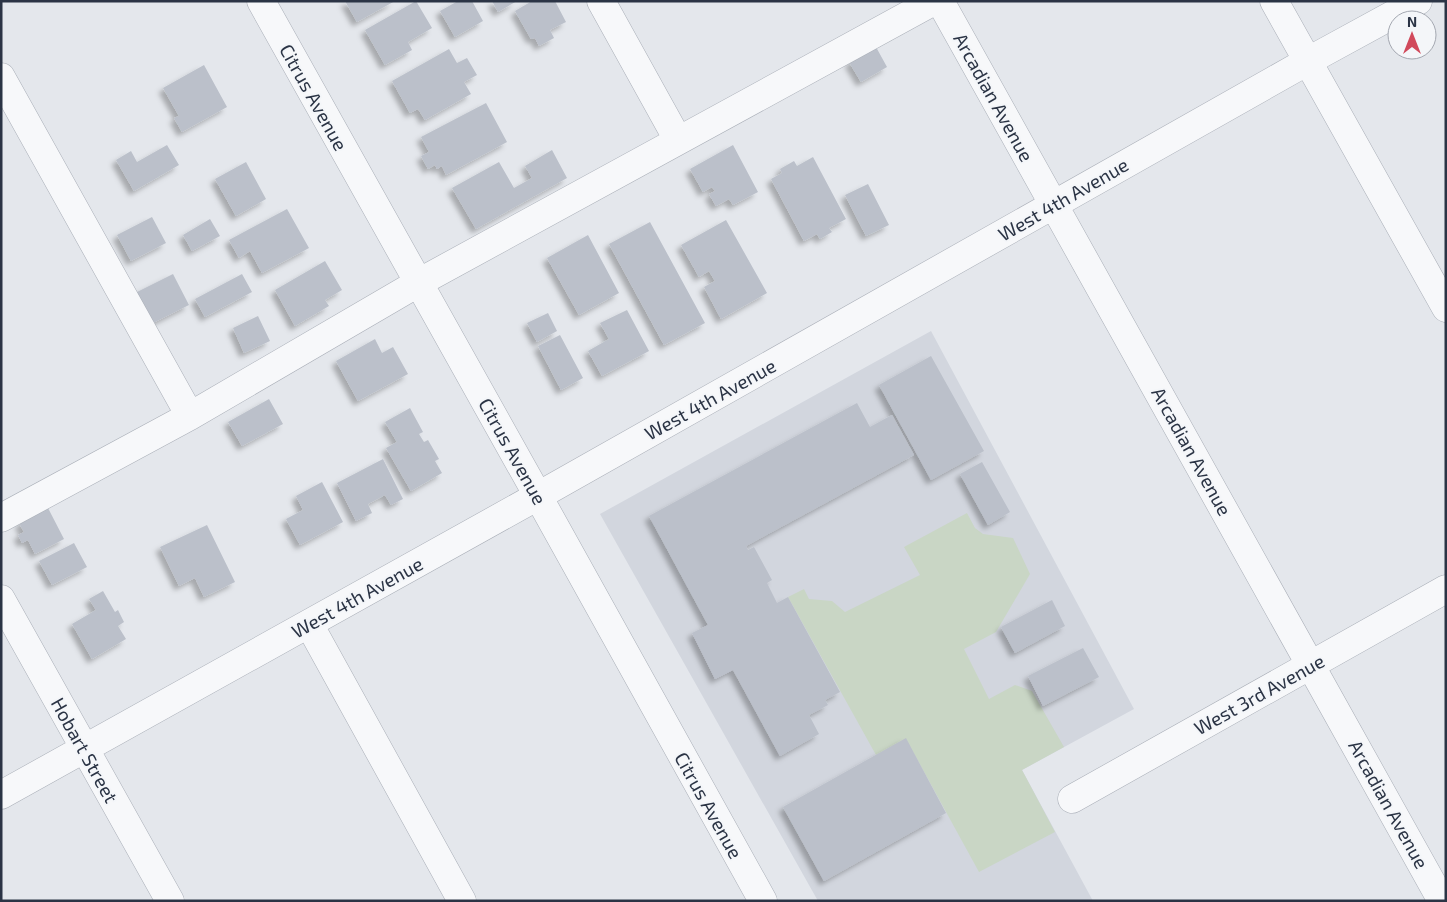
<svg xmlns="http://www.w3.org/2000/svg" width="1447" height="902" viewBox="0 0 1447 902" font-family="'Exo 2',sans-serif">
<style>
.built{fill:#d2d6de}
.green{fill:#c9d6c5}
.building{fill:#bbc0ca;filter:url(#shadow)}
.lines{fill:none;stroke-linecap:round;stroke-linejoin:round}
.minor-casing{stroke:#a9aeb7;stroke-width:29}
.minor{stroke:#f7f8fa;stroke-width:28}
.labels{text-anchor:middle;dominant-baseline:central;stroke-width:4;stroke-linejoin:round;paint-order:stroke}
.street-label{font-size:19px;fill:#2b3445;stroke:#f4f6f9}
</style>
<defs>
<filter id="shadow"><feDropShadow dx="-4.5" dy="4.5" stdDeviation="2.5" flood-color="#0004"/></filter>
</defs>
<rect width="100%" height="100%" fill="#e4e7ec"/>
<path class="built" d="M931 331 1134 709 1022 770 1093 901H818L600 514Z"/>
<path class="green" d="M967 513 975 528 983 534 1013 538 1030 574 996 632 964 649 989 699 1015 685 1032 691 1064 747 1022 770 1055 832 979 872 906 739 876 755 788 597 804 589 809 599 832 601 845 612 920 575 904 547Z"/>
<path class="building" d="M345 1H395L357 22Z
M416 1 432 28 408 42 412 50 385 65 365 30Z
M458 1H472L483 21 455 37 440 11Z
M492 1H517L498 12Z
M532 1H555L566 22 550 30 554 38 539 46 535 38 531 39 515 11Z
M876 47 887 67 861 82 849 62Z
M449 49 457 63 467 58 477 75 464 82 471 94 425 120 418 109 410 113 392 81Z
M204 65 227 107 182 132 174 118 179 116 163 88Z
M486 103 507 142 446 175 442 166 437 169 435 165 428 169 421 156 429 152 421 137Z
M167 145 179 165 134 191 116 160 131 151 137 162Z
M733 145 758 192 733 205 729 199 716 206 709 194 715 191 712 187 703 192 690 169Z
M552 150 567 178 476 229 452 188 499 162 514 188 532 178 525 166Z
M813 157 846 219 829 228 832 232 820 239 817 234 804 241 771 179 782 173 780 169 794 161 797 166Z
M246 162 266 199 236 216 215 179Z
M868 184 889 225 866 236 845 195Z
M287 209 309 248 262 273 250 251 239 258 229 240Z
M152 217 166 243 131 261 117 235Z
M210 219 220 236 192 251 183 235Z
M726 220 767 293 721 319 704 287 715 281 709 271 699 277 681 245Z
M650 222 705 323 664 345 609 244Z
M588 235 619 293 579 315 547 258Z
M325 261 342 290 325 300 329 306 295 326 275 290Z
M173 274 189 305 151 324 135 293Z
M242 274 252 292 205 317 195 299Z
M627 310 649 351 602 376 588 351 609 339 600 323Z
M548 313 557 331 537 342 527 323Z
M258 316 270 341 244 353 233 328Z
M560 335 583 378 561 390 538 346Z
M375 339 382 353 393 347 408 374 358 401 336 361Z
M931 356 984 451 931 480 879 385Z
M269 399 283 424 242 446 228 422Z
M857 403 870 427 892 415 914 455 746 546 748 550 754 547 772 580 767 583 777 603 788 597 840 692 825 700 828 705 809 715 819 734 780 756 733 670 715 679 692 633 708 625 649 516Z
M410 408 423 432 419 434 424 442 428 440 439 459 435 461 442 473 411 491 386 448 397 442 385 422Z
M383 459 403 499 391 505 385 495 368 504 372 513 356 521 337 483Z
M982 462 1010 512 988 525 960 474Z
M322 482 343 522 300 545 286 519 303 510 296 496Z
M48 508 64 539 35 554 28 540 22 543 18 535 24 532 19 523Z
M207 525 235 582 204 597 195 578 179 586 160 547Z
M74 543 87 567 52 585 39 561Z
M103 591 115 612 118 610 124 622 118 626 126 639 92 659 72 624 96 610 89 599Z
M1052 600 1065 626 1015 653 1001 627Z
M1083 648 1099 677 1043 706 1028 676Z
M906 738 946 813 824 881 783 807Z"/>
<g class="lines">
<defs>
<path id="minor" d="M261 1 538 496 763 901
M601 1 678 140
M940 1 1442 901
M1274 1 1446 308
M1 77 190 416
M1 518 190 416 418 283 934 1
M1 599 170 901
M309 624 462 901
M1 795 538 496 1308 61 1418 1
M1072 799 1446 589"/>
</defs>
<use href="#minor" class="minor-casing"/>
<use href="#minor" class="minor"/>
</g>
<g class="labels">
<g class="street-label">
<text transform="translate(314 97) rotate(61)">Citrus Avenue</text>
<text transform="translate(994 97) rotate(61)">Arcadian Avenue</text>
<text transform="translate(1063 199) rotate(-30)">West 4th Avenue</text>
<text transform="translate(710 399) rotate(-29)">West 4th Avenue</text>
<text transform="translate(513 451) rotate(61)">Citrus Avenue</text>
<text transform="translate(1192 451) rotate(61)">Arcadian Avenue</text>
<text transform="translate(357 597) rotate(-29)">West 4th Avenue</text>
<text transform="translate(1259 694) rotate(-29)">West 3rd Avenue</text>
<text transform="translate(85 750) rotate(61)">Hobart Street</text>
<text transform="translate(1389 804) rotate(61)">Arcadian Avenue</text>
<text transform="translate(709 805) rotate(61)">Citrus Avenue</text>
</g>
</g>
<rect width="1447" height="902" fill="none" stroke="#2b3445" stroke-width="5"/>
<g transform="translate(1412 35)"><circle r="24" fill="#f4f6f9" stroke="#a4a8b1"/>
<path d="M0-4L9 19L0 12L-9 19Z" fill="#d1495b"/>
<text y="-8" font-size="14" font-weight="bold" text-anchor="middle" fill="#2b3445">N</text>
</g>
</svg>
